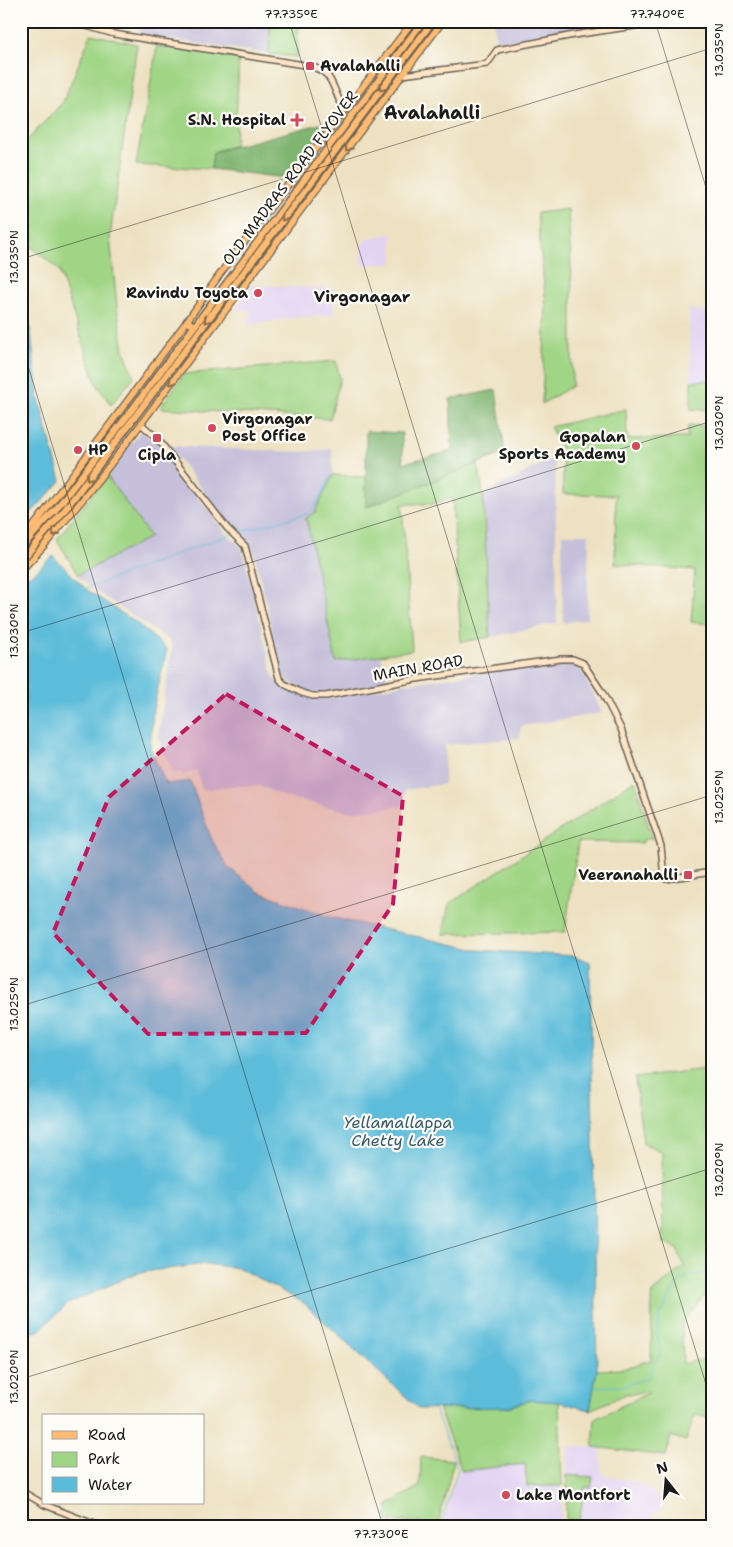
<svg xmlns="http://www.w3.org/2000/svg" width="733" height="1547" viewBox="0 0 733 1547" font-family="'Shantell Sans',sans-serif">
<style>
.built{fill:#e3d3f3}
.industrial{fill:#c6c0da}
.green{fill:#a0d585;stroke:#5e7850}
.forest{fill:#80b672;stroke:#4e6947}
.water{fill:#5bbcd9;stroke:#3c6c7a}
.lines{fill:none;stroke-linecap:round;stroke-linejoin:round}
.stream{stroke:#5bbcd9;stroke-width:1}
.secondary-casing{stroke:#656156;stroke-width:8}
.primary-casing{stroke:#656156;stroke-width:8}
.highway-casing{stroke:#656156;stroke-width:9}
.secondary{stroke:#ffe4c6;stroke-width:5}
.primary{stroke:#ffbb71;stroke-width:5.5}
.highway{stroke:#ffbb71;stroke-width:6}
.oneway{stroke:#8e6c46}
.marked{fill:#c2185b;fill-opacity:0.2;stroke:#c2185b;stroke-width:4;stroke-dasharray:10 6;stroke-linejoin:round}
.ticks{fill:none;stroke:#1c1c1c;stroke-width:1;stroke-opacity:0.45}
.poi-dot{fill:#d1495b;stroke:#fdfcf7;stroke-width:2}
.labels{text-anchor:middle;dominant-baseline:central;stroke-width:4.5;stroke-linejoin:round;paint-order:stroke}
.poi-label{font-size:15px;font-weight:bold;fill:#1c1c1c;stroke:#fdfcf7;text-anchor:start}
.street-label{font-size:15px;fill:#1c1c1c;stroke:#fdfcf7}
.neighbourhood-label{font-size:16px;font-weight:bold;fill:#1c1c1c;stroke:#fdfcf7}
.water-label{font-size:16px;font-style:italic;fill:#355c68;stroke:#fdfcf7}
.quarter-label{font-size:18px;font-weight:bold;fill:#1c1c1c;stroke:#fdfcf7}
.neatline{fill:none;stroke:#1c1c1c;stroke-width:2}
.ticks-label{font-size:12px;text-anchor:middle;fill:#1c1c1c}
</style>
<rect width="100%" height="100%" fill="#fdfcf7"/>
<filter id="ink" filterUnits="userSpaceOnUse"><feTurbulence type="fractalNoise" baseFrequency=".02" numOctaves="2"/><feDisplacementMap in="SourceGraphic" scale="10" xChannelSelector="R" yChannelSelector="G"/><feConvolveMatrix kernelMatrix="1 2 1 2 8 2 1 2 1" color-interpolation-filters="sRGB"/></filter>
<filter id="wash" filterUnits="userSpaceOnUse"><feTurbulence type="fractalNoise" baseFrequency=".0096" numOctaves="4" result="noise"/><feDisplacementMap in="SourceGraphic" scale="20" xChannelSelector="R" yChannelSelector="G"/><feGaussianBlur stdDeviation="1.12" result="paint"/><feColorMatrix in="noise" values="0 0 0 0 0 0 0 0 0 0 0 0 0 0 0 0 0 1.4 0 .05"/><feComposite in="paint" operator="in"/></filter>
<g filter="url(#wash)">
<rect width="100%" height="100%" fill="#ede1c1"/>
<path class="built" d="M392 233 393 263 363 265 362 246 366 239Z
M252 285 333 289 334 315 294 318 248 325 251 311 235 309Z
M689 309 712 313V380L691 381Z
M568 1446 600 1448 602 1475 640 1483 664 1501 662 1508 649 1520 646 1526H566Z
M525 1464 527 1486H562L561 1526H441L459 1471Z"/>
<path class="industrial" d="M141 21 270 22 269 54 139 35Z
M494 21H610V24L496 44Z
M141 431 156 443 227 535 242 547 273 676 282 685 300 695 327 699 404 684 569 660 583 673 602 713 521 726 520 738 445 745 444 784 405 790 403 806 350 812 285 797 260 786H229L202 790 197 770 184 775 180 772 174 774 158 738 172 647 169 640 91 588 78 575 150 537 107 476Z
M169 446 300 452 332 449 333 475 366 477V507L381 657 387 682 325 694 302 691 286 679 279 669 266 601 252 546 234 531Z
M555 457 557 623 490 637 483 495Z
M562 534H589L587 619 563 623Z"/>
<path class="green" d="M299 21 297 57 269 54 270 22Z
M91 34 137 44 110 237 117 307 124 350 134 377 111 405 96 383 59 270 21 238V147L63 102Z
M157 46 239 58 235 145 213 152 211 169 136 165Z
M568 209 572 288V386L542 404 546 305 537 213Z
M336 361 340 379 330 419 160 408 184 374Z
M712 380V409L691 410V381Z
M626 409 627 439 687 438 688 425 712 426V624L691 622 695 570 615 564 616 495 563 494V452L550 427Z
M478 463 483 495 490 637 461 642 452 498 432 504H402L412 650 336 662 306 518 315 512 333 475 366 477 367 507Z
M107 476 150 537 78 575 57 539Z
M635 780 652 839H643V843L578 842 565 932 443 934 449 904Z
M712 1068V1286L682 1323 683 1364 712 1357V1408H709L708 1418 695 1415 686 1441 671 1436 666 1456 593 1447 595 1419 650 1392 626 1394 590 1410 597 1370 622 1369 651 1360 652 1293 684 1266 677 1249 663 1242 662 1152 643 1143 635 1078Z
M531 1400 559 1402 562 1486H527L525 1464 462 1471 438 1408 507 1407Z
M421 1457 454 1460 438 1524 387 1521 388 1505 420 1486Z
M567 1475 593 1477 591 1488 585 1487 579 1520H566Z"/>
<path class="forest" d="M331 121 286 178 211 169 213 152Z
M496 390 505 453 366 507V431L402 433 403 463 452 451 450 399Z"/>
<path class="water" d="M21 306 30 324 38 396 61 481 21 524Z
M53 556 87 590 135 622 167 649 153 709 150 748 166 784 190 781 212 840 228 867 259 892 330 917 477 950 574 956 590 962 597 1370 590 1410 559 1402 531 1400 507 1407 419 1409 304 1303 239 1268 205 1264 136 1273 68 1304 37 1332 21 1331V581L36 571Z"/>
<g class="lines">
<path class="stream" d="M235 533 309 513 317 504 331 476
M85 589 231 534
M594 1387 622 1386 648 1378 661 1351 657 1336 659 1319 676 1285 687 1276 712 1272
M434 1408 458 1469 440 1526"/>
</g>
</g>
<g filter="url(#ink)">
<g class="lines">
<defs>
<path id="secondary" d="M69 21 114 34 310 66C314 67 318 69 322 71 334 78 336 99 345 110
M402 75 487 64 497 50 574 35 668 21
M141 424 157 438 227 528 245 546 279 678 284 684 302 693 313 696H326L416 679 561 659H573L583 663 602 692 621 729 661 846 663 868 666 879 712 872
M21 1491 45 1505 99 1526"/>
<path id="primary" d="M21 539 36 523 82 462 187 321 223 270 413 21
M21 571C88 499 145 418 204 339 283 233 363 127 443 21"/>
<path id="highway" d="M187 321 194 326
M21 548 56 509 131 411 423 21
M21 561 64 511 433 21"/>
</defs>
<use href="#secondary" class="secondary-casing"/>
<use href="#primary" class="primary-casing"/>
<use href="#highway" class="highway-casing"/>
<use href="#secondary" class="secondary"/>
<use href="#primary" class="primary"/>
<use href="#highway" class="highway"/>
</g>
<defs><path id="oneway-chevron" d="M-2-3.5L2.5 0L-2 3.5" fill="none" stroke-width="1.6" stroke-linecap="round" stroke-linejoin="round" transform="scale(1.25)"/></defs>
<g class="oneway">
<use href="#oneway-chevron" transform="translate(382 88) rotate(127)"/>
<use href="#oneway-chevron" transform="translate(348 148) rotate(127)"/>
<use href="#oneway-chevron" transform="translate(284 218) rotate(127)"/>
<use href="#oneway-chevron" transform="translate(207 320) rotate(127)"/>
<use href="#oneway-chevron" transform="translate(172 382) rotate(126)"/>
<use href="#oneway-chevron" transform="translate(89 478) rotate(127)"/>
<use href="#oneway-chevron" transform="translate(55 533) rotate(128)"/>
</g>
</g>
<path class="marked" d="M226 694 403 796 393 904 306 1033 148 1034 53 933 109 797Z"/>
<path class="ticks" d="M289 21 712 1404M655 21 712 207M21 259 712 48M21 343 383 1526M21 633 712 421M21 1006 712 795M21 1379 712 1168"/>
<g class="poi-dot">
<rect x="305" y="61" width="10" height="10" rx="2.5"/>
<path d="M294.5 112.5h5v5h5v5h-5v5h-5v-5h-5v-5h5z"/>
<circle cx="258" cy="293" r="5"/>
<circle cx="212" cy="428" r="5"/>
<rect x="152" y="433" width="10" height="10" rx="2.5"/>
<circle cx="636" cy="446" r="5"/>
<circle cx="78" cy="450" r="5"/>
<rect x="683" y="870" width="10" height="10" rx="2.5"/>
<circle cx="506" cy="1495" r="5"/>
</g>
<g class="labels">
<g class="poi-label">
<text x="320" y="66">Avalahalli</text>
<text x="286" y="120" text-anchor="end">S.N. Hospital</text>
<text x="248" y="293" text-anchor="end">Ravindu Toyota</text>
<text x="222" y="419">Virgonagar<tspan x="222" dy="17">Post Office</tspan></text>
<text x="626" y="437" text-anchor="end">Gopalan<tspan x="626" dy="17">Sports Academy</tspan></text>
<text x="88" y="450">HP</text>
<text x="157" y="455" text-anchor="middle">Cipla</text>
<text x="678" y="875" text-anchor="end">Veeranahalli</text>
<text x="516" y="1495">Lake Montfort</text>
</g>
<g class="street-label">
<text transform="translate(290 178) rotate(-53)">OLD MADRAS ROAD FLYOVER</text>
<text transform="translate(418 668) rotate(-10)">MAIN ROAD</text>
</g>
<g class="neighbourhood-label">
<text x="362" y="296">Virgonagar</text>
</g>
<g class="water-label">
<text x="398" y="1122">Yellamallappa<tspan x="398" dy="18">Chetty Lake</tspan></text>
</g>
<g class="quarter-label">
<text x="432" y="113">Avalahalli</text>
</g>
</g>
<rect width="733" height="1547" fill="none" stroke="#fdfcf7" stroke-width="55"/>
<rect x="42" y="1414" width="162" height="90" fill="#fdfcf7" stroke="#a3a29f"/>
<rect x="52" y="1431" width="25" height="8" fill="#ffbb71" stroke="#a3a29f"/>
<text x="88" y="1440" font-size="15" fill="#1c1c1c">Road</text>
<rect x="52" y="1452" width="25" height="15" fill="#a0d585" stroke="#a3a29f"/>
<text x="88" y="1464" font-size="15" fill="#1c1c1c">Park</text>
<rect x="52" y="1477" width="25" height="15" fill="#5bbcd9" stroke="#a3a29f"/>
<text x="88" y="1490" font-size="15" fill="#1c1c1c">Water</text>
<g transform="translate(666 1480) rotate(343)" stroke="#fdfcf7" stroke-width="4" paint-order="stroke">
<path d="M0-4L9 19L0 12L-9 19Z" fill="#1c1c1c"/>
<text y="-8" font-size="14" font-weight="bold" text-anchor="middle" fill="#1c1c1c">N</text>
</g>
<rect x="28" y="28" width="678" height="1492" class="neatline"/>
<g class="ticks-label">
<text x="291" y="18">77.735°E</text>
<text x="657" y="18">77.740°E</text>
<text transform="translate(719 50) rotate(-90)" y="4">13.035°N</text>
<text transform="translate(14 257) rotate(-90)" y="4">13.035°N</text>
<text transform="translate(719 423) rotate(-90)" y="4">13.030°N</text>
<text transform="translate(14 631) rotate(-90)" y="4">13.030°N</text>
<text transform="translate(719 797) rotate(-90)" y="4">13.025°N</text>
<text transform="translate(14 1004) rotate(-90)" y="4">13.025°N</text>
<text transform="translate(719 1170) rotate(-90)" y="4">13.020°N</text>
<text transform="translate(14 1377) rotate(-90)" y="4">13.020°N</text>
<text x="381" y="1538">77.730°E</text>
</g>
</svg>
